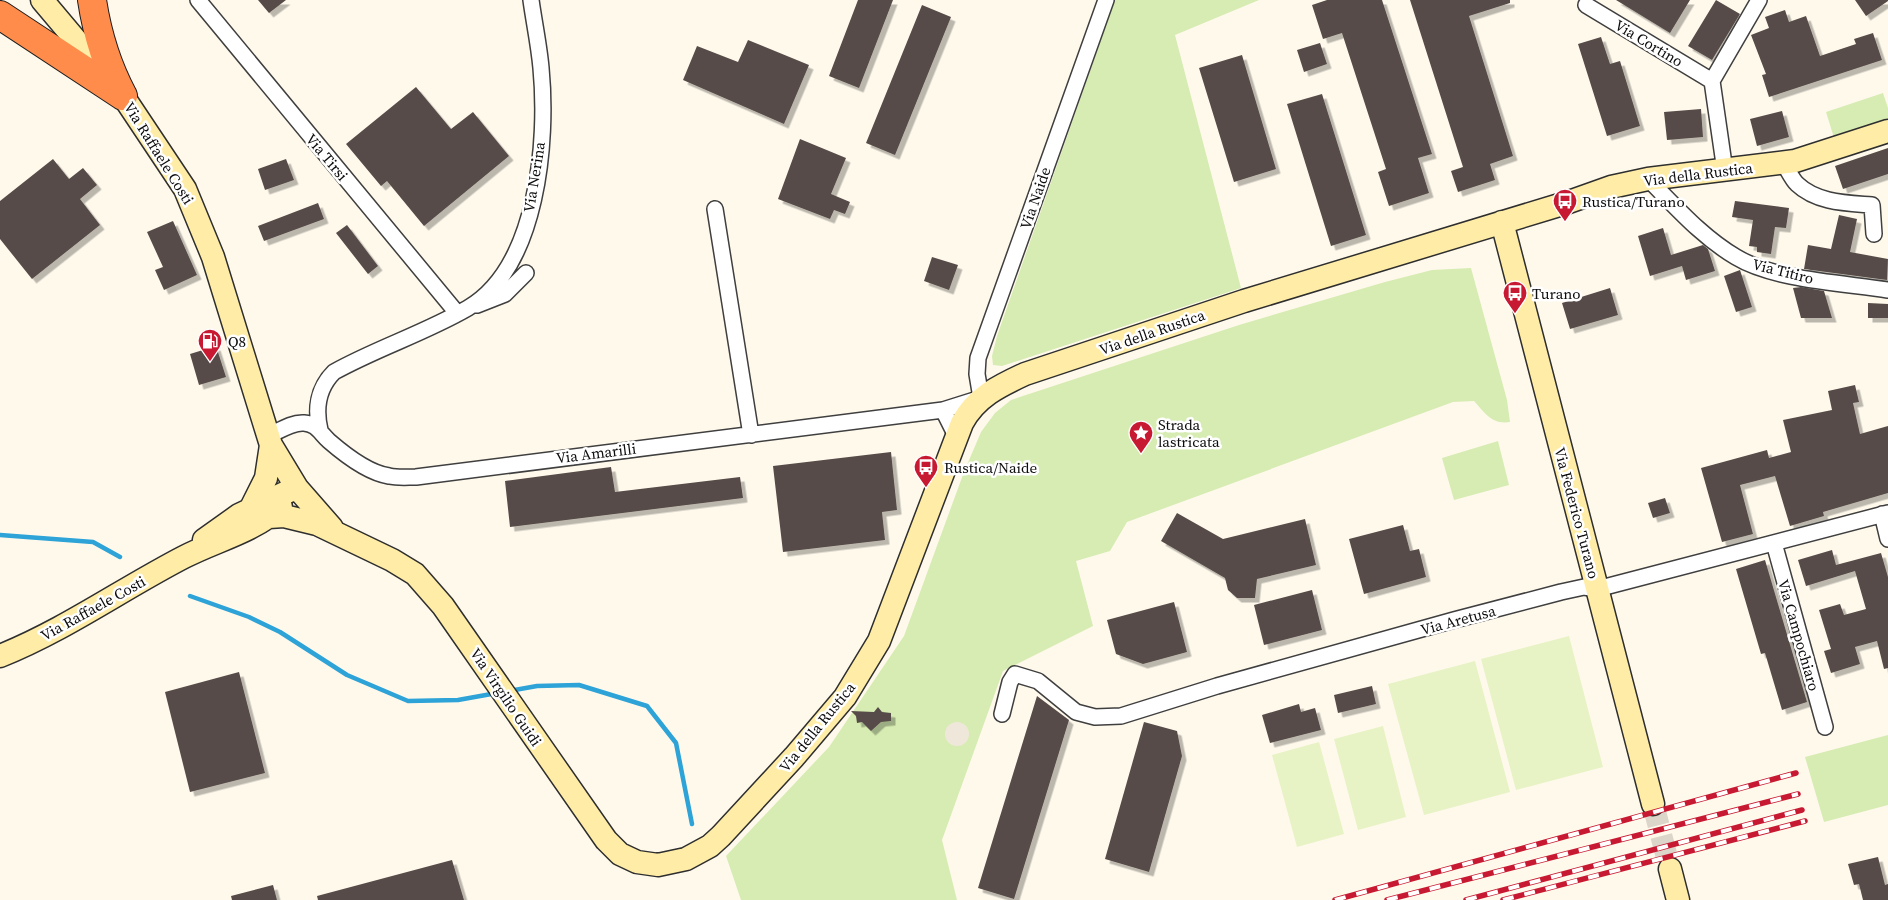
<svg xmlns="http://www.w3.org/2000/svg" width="1888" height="900" viewBox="0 0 1888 900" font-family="'Source Serif 4',serif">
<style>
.green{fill:#d6ecb2}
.pitch{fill:#e7f3c5}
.plaza{fill:#efe8da}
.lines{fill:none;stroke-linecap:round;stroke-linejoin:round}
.stream{stroke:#2da3d7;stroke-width:4.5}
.building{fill:#564c48;filter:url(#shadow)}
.secondary-tunnel{stroke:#dbd5ca;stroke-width:22;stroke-dasharray:22 11;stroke-linecap:butt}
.street-casing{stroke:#3f3f3f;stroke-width:18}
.secondary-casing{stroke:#2e2e2e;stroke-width:25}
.highway-casing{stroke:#1d1d1d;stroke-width:30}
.street{stroke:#fff;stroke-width:15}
.secondary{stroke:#ffeda7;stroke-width:22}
.highway{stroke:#ff8c4a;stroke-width:28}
.rail-casing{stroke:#c71a32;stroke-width:5.5}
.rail{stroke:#fff;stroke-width:4;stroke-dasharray:11;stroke-linecap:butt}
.labels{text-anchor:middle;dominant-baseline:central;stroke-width:5;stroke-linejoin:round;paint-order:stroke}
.street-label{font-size:15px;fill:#0c0c0c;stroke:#fff}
.poi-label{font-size:15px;fill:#0c0c0c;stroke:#fff;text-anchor:start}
</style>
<defs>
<filter id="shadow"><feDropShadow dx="4.5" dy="4.5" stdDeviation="0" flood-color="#0004"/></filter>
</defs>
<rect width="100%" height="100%" fill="#fff9ec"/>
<path class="green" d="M1115 0H1259L1175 35 1241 288 1002 366 993 365 992 356 997 336Z
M1883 93 1888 108V124L1835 141 1826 112Z
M1471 268 1507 400 1510 422C1492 425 1485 413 1474 401L1453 402 1127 522 1110 551 1076 561 1093 626 1003 671 942 840 957 900H741L726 856 829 747 904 636 964 472 981 432 995 413 1011 400 1239 325 1385 282 1432 270Z
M1498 441 1509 485 1454 500 1442 458Z
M1888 735V805L1824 822 1805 757Z"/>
<path class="pitch" d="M1569 636 1603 767 1516 790 1481 659Z
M1475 661 1510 792 1424 815 1388 684Z
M1383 726 1406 817 1358 830 1334 739Z
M1319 742 1344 834 1297 847 1272 755Z"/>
<path class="plaza" d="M945 734a12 12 0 1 1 24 0a12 12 0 1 1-24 0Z"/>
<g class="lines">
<path class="stream" d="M0 535 93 542 120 557
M190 596 249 617 280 632 347 675 408 701 458 700 497 693
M509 691 537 686 579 685 647 706 676 743 692 824"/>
</g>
<path class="building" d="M258 0H286L269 13Z
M858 0H893L859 88 829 76Z
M1327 0H1382L1432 154 1418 158 1429 193 1389 206 1378 172 1386 169 1342 33 1323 39 1312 5Z
M1410 0H1510V3L1469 16 1513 156 1490 164 1495 180 1458 192 1451 171 1463 167Z
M1616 0H1690L1670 33Z
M1716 0 1740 14 1712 60 1688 46Z
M1855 0H1888V1L1866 16Z
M922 5 951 17 895 155 866 143Z
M1785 10 1789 22 1806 16 1820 56 1856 44 1854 39 1873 33 1882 60 1769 97 1762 75 1766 74 1751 35 1769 28 1765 17Z
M1601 37 1610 64 1620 61 1640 126 1607 136 1578 44Z
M748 40 809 65 784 124 683 80 697 46 738 62Z
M1320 43 1327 64 1304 72 1297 50Z
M1242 55 1276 169 1234 182 1199 68Z
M416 87 451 129 473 112 509 156 424 226 387 181 381 186 346 144Z
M1322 94 1366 235 1331 246 1287 104Z
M1701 109 1703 137 1667 140 1664 112Z
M1782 111 1789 137 1757 146 1750 119Z
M800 139 846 158 831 194 850 202 845 214 834 210 830 219 778 199Z
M1888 148V174L1843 189 1835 166Z
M53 159 69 179 83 168 97 185 80 199 100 225 32 279 0 239V201Z
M286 159 294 180 265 190 258 169Z
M1735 201 1789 208 1786 228 1775 227 1771 254 1757 252V247L1749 246 1753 220 1732 217Z
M318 203 324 219 264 241 258 226Z
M1839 215 1857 219 1850 252 1888 259 1887 280 1804 269 1808 245 1831 249Z
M173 221 197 275 164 290 155 270 163 267 147 232Z
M347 225 378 266 368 274 336 233Z
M1663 228 1671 255 1703 245 1708 249 1715 271 1686 280 1682 266 1650 276 1638 236Z
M932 257 958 265 949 290 924 281Z
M1740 270 1752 307 1736 312 1724 276Z
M1801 287 1824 291 1832 318H1801L1793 288Z
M1610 288 1618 315 1570 329 1562 303Z
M1868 303 1888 304V318H1868Z
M216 346 226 377 199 385 190 354Z
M1855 385 1859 402 1853 403 1860 434 1888 426V493L1823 512 1824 516 1790 526 1775 476 1740 485 1753 534 1722 542 1701 468 1767 450 1769 458 1791 452 1783 420 1832 410 1828 391Z
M891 452 897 510 882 512 885 540 783 552 773 466Z
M611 467 615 492 740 477 743 498 510 527 505 481Z
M1665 498 1670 513 1653 518 1648 503Z
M1177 513 1223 539 1305 519 1316 565 1257 579 1255 598H1237L1228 590 1225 578 1161 541Z
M1403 525 1410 551 1419 549 1426 577 1364 594 1349 539Z
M1832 550 1836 565 1881 553 1888 577V668L1884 669 1877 641 1855 647 1860 664 1831 673 1824 651 1831 649 1819 610 1840 604 1844 615 1866 609 1855 571 1806 586 1798 560Z
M1765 560 1807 702 1782 710 1765 653 1761 654 1736 569Z
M1312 590 1322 630 1264 645 1254 605Z
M1174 602 1187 652 1143 664 1116 654 1107 620Z
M239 672 265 773 190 792 165 692Z
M1372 686 1376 704 1338 713 1334 695Z
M1037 696 1069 720 1014 899 978 888Z
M1299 704 1301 712 1315 708 1321 730 1270 743 1262 715Z
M878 707 882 712 891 713V721L881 722 871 731 862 722 857 723 856 716 851 711 874 712Z
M1144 722 1177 731 1182 756 1149 872 1105 859Z
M1878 857 1885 885 1888 884V900H1863L1859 884 1854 885 1848 864Z
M452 860 464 900H318L317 896Z
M273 885 277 900H232L231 896Z"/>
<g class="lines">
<path class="secondary-tunnel" d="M1653 804 1670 869"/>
<defs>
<path id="street" d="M198 0 457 313
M1586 5 1712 81
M1784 164C1788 170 1792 179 1797 184 1817 203 1847 203 1872 205L1874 234
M1725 171 1712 81 1759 0
M1648 179C1676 207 1702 237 1736 257 1774 280 1843 283 1888 290
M715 209 751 435
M477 305 505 294 526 273
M320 430C315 409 318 388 334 372 377 348 425 333 468 308 538 267 548 141 541 68 539 45 534 22 531 0
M268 436C279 431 292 422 304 423 317 424 320 433 329 441 344 454 369 473 389 476 398 478 407 477 416 477L943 410
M956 436 943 410 981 398 977 374 978 358 1106 0
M1882 514 1888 539
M1774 543 1825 727
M1002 714 1010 682 1015 674 1038 681 1076 712 1095 717 1121 716 1217 686 1454 620 1561 592 1584 587 1597 589 1888 513"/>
<path id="secondary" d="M42 0 123 96 185 189 213 257 271 445 297 488 332 528
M1502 222 1653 804
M251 508 266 478 271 445
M269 517 284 516 317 524 392 560 415 574 443 606 606 840 620 854 637 862 658 865 686 859 710 846 721 836 794 757 845 697 879 641 962 423C976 397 999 386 1025 374L1244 301 1566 203 1611 187 1648 179 1795 161 1888 131
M204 540 239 515 289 491
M0 656C65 630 122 589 184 557 217 540 253 532 281 507
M1670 869 1678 900"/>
<path id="highway" d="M92 0C97 33 107 66 123 96
M0 15 123 96"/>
</defs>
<use href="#street" class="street-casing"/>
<use href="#secondary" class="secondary-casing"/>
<use href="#highway" class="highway-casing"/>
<use href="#street" class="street"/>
<use href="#secondary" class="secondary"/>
<use href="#highway" class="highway"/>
<defs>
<path id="rail" d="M1335 900 1796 773
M1387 900 1798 794
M1466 900 1802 810
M1503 900 1805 821"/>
</defs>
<use href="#rail" class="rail-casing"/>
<use href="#rail" class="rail"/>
</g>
<defs>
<symbol id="bus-pin" viewBox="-11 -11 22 30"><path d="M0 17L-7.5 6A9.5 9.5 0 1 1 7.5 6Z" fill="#c71a32" stroke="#fff"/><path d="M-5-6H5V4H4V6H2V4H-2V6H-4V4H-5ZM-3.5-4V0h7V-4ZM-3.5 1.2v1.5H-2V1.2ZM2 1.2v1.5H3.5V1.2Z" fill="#fff"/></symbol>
<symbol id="fuel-pin" viewBox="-11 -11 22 30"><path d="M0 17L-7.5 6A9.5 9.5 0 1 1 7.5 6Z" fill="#c71a32" stroke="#fff"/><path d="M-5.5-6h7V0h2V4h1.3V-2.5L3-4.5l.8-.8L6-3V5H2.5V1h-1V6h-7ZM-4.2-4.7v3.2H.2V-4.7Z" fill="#fff"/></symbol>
<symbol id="sight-pin" viewBox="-11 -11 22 30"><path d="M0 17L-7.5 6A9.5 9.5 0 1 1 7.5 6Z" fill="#c71a32" stroke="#fff"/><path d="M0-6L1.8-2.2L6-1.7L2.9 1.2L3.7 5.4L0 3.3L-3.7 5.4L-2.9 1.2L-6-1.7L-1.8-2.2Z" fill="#fff"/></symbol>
</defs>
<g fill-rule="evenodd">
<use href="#bus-pin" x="1551" y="187" width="28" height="38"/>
<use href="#bus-pin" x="1501" y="279" width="28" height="38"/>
<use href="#fuel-pin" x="196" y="327" width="28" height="38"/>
<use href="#sight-pin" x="1127" y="419" width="28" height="38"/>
<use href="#bus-pin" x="912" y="453" width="28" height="38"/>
</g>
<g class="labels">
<g class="street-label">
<text transform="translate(1649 43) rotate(31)">Via Cortino</text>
<text transform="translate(159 153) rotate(58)">Via Raffaele Costi</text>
<text transform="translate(327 157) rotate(50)">Via Tirsi</text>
<text transform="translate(1698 174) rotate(-7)">Via della Rustica</text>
<text transform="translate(534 177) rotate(-81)">Via Nerina</text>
<text transform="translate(1035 198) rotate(-71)">Via Naide</text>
<text transform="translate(1783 271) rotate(14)">Via Titiro</text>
<text transform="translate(1152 332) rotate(-19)">Via della Rustica</text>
<text transform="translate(596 453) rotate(-7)">Via Amarilli</text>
<text transform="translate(1577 513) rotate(75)">Via Federico Turano</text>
<text transform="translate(93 608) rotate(-29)">Via Raffaele Costi</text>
<text transform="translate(1458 620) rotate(-15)">Via Aretusa</text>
<text transform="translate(1799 635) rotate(74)">Via Campochiaro</text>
<text transform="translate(506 697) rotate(56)">Via Virgilio Guidi</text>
<text transform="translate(817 727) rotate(-51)">Via della Rustica</text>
</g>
<g class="poi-label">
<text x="1582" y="201">Rustica/Turano</text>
<text x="1532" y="293">Turano</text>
<text x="228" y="341">Q8</text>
<text x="1158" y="424">Strada<tspan x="1158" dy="17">lastricata</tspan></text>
<text x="944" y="467">Rustica/Naide</text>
</g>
</g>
</svg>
